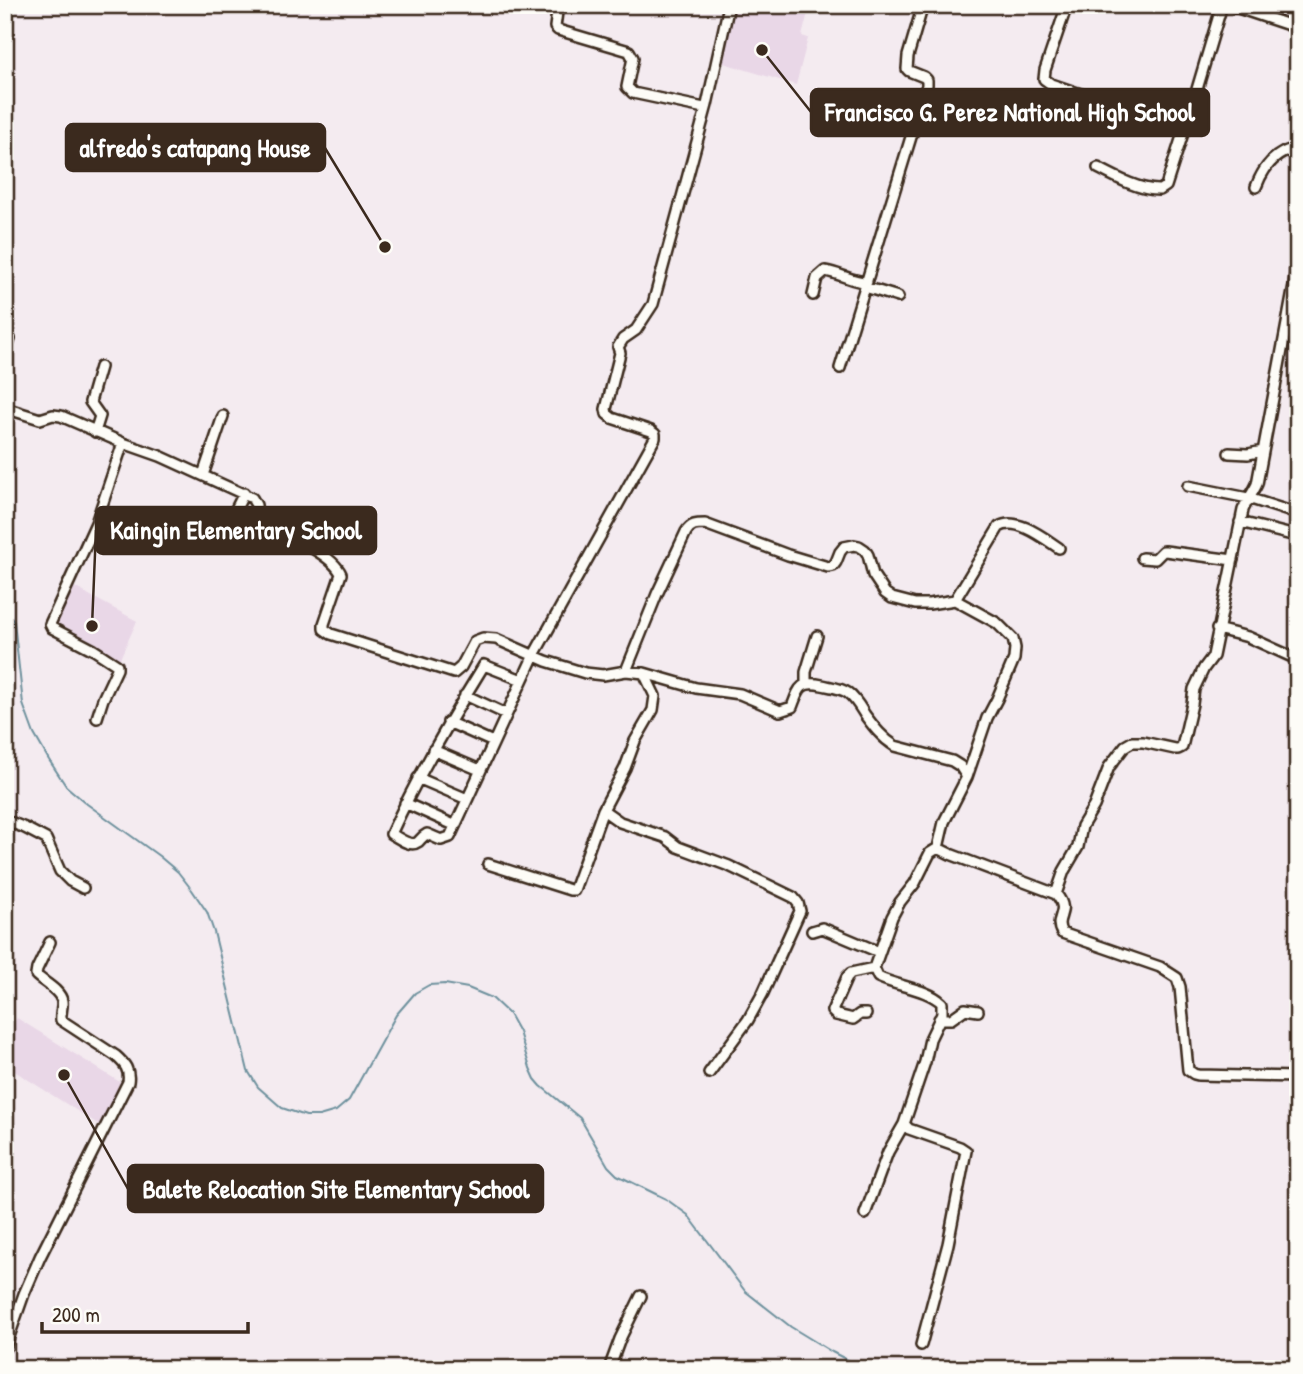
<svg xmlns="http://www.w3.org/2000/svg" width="1303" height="1374" viewBox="0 0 1303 1374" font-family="'Patrick Hand',sans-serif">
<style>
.built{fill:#e9d7e7}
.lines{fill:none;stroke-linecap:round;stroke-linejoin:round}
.stream{stroke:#6e919d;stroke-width:2}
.minor-casing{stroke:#3b2a1e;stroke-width:14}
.minor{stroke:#fdfcf7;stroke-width:9}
.leader{fill:none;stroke:#3b2a1e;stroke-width:2.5}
.callout-dot{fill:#3b2a1e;stroke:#fdfcf7;stroke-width:2.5}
.callout{fill:#3b2a1e;stroke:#3b2a1e;stroke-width:2.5}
.callout-label{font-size:26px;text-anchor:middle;font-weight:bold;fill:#fff}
</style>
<rect width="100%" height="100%" fill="#f4ebf0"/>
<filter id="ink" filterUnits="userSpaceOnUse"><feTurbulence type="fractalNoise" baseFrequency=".0143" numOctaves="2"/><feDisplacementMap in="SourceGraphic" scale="14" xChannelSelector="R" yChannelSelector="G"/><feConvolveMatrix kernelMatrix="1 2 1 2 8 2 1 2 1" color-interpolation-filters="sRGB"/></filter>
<g filter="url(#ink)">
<path class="built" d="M729 5H810L802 36 808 38 796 85 717 61Z
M67 583 137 621 117 665 46 632Z
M17 1018 123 1084 101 1126 5 1065V1037Z"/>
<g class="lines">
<path class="stream" d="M5 608 14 622 23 704 34 734 49 760 66 786 87 804 159 856 178 872 192 890 207 912 214 932 248 1071 258 1087 282 1108 306 1116H319L336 1111 349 1100 396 1015 415 993 429 985 445 984 468 988 492 998 509 1014 519 1032 530 1068 535 1079 541 1086 580 1118 608 1166 617 1175 666 1199 688 1215 745 1291 791 1327 832 1352 865 1369"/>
<defs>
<path id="minor" d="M558 5 555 27 558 30 629 51 633 58 627 87 633 93 704 108 707 105 729 5
M1067 5 1045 70 1044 79 1051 84 1104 102
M1229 5 1298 28
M1098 168C1115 177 1141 191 1160 190L1166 186 1195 96 1222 5
M1256 187C1263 168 1276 151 1298 148
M865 287 898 297
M813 295 817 278 825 271C840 273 852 282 867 282
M5 353 10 339
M840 368 927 85V80L924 77 909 71 907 69 908 56 923 5
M5 408 40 419 53 415 61 416 123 443 160 456 252 498 256 505 257 519 261 522C281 532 332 553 341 574L324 624V629L331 634 454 673 461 667 475 641 483 638 496 639 546 661 585 673 603 675 626 671 644 673 696 688 740 694 780 711 792 707C799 689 800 680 822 685 830 687 841 688 848 693 855 698 860 707 865 715 874 727 882 738 895 746L952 761 960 766 967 777
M95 432 100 416 90 402 100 367
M1229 453 1248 454 1263 451
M203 475 223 416
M1188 486 1248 498 1298 514
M1240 522 1292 535
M228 539 234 513 244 493
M1142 558 1155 559 1163 551H1165L1233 560
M955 600 999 527C1016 516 1044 538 1059 548
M1217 629 1248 637 1290 656
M626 671 657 594 686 532C691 524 696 524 705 524L788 555 828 567 833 566 836 562 840 552 844 547 854 545 859 546 865 550 868 555 873 575 885 593 892 598 915 604H929L955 600 997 623 1013 639 1015 648 1014 659 997 699 987 718 967 777 944 822 938 848 950 854 1056 894C1072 913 1052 917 1062 933L1160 967 1177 978 1180 987 1188 1070 1194 1074 1198 1075 1298 1077
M522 680 484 665C450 720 418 775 391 834 398 837 410 848 418 842 421 839 423 836 427 834L441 840 450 837 534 655 655 438V434L651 431 612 418 607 414 606 409 620 353 618 347 623 339 636 330 653 304 707 105
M806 684V672L817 636
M465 695 506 714
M97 718 103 699 117 669V665L94 650 52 628 50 624 96 523 123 443
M448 722 493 742
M433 750 480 770
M418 778 467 799
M405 803 454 825
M603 810 620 822 665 837 678 847 729 866 793 897 798 903 800 911 763 993 748 1020 709 1073
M5 820 25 828 46 839 60 871 70 881 83 888
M488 864 570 890H574L603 810 625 768 635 741 653 710 655 696 644 673
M1056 894 1064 871 1078 847 1082 826 1094 806 1109 767 1125 746 1132 742H1143L1175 749H1178L1182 747 1192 704 1194 689 1204 668 1213 656 1243 510C1247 500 1253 493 1257 484L1294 286 1298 236
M812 931 822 928 879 952
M866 1014H860L853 1019 836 1015 832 1011 847 977 851 973 874 968
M939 1019H951L965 1009 978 1011
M1298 1196V1204
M865 1214 888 1152 904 1124
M921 1345 948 1244 966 1151 960 1147 909 1129 904 1124 925 1062 930 1039 942 1014V1003C926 988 898 987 878 977L874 968 892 917 900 902 915 883 930 853 938 848
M5 1348 24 1294 40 1257 128 1082C130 1070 125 1064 116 1056L61 1020C60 1014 63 1007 62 1001 60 990 43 982 36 975L37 969 50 942
M609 1369 620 1339 641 1296"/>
</defs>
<use href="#minor" class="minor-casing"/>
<use href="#minor" class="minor"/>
</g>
</g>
<path class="leader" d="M762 50L811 112M385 247L325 148M92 626L96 530M64 1075L128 1189"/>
<g class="callout-dot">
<circle cx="762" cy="50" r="7"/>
<circle cx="385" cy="247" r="7"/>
<circle cx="92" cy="626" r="7"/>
<circle cx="64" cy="1075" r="7"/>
</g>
<g class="callout">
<rect x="811" y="89" width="398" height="47" rx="7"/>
<rect x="66" y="124" width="259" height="47" rx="7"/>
<rect x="96" y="507" width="280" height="47" rx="7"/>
<rect x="128" y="1165" width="415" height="47" rx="7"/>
</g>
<g class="callout-label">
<text x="1010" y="121">Francisco G. Perez National High School</text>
<text x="195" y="157">alfredo's catapang House</text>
<text x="236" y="539">Kaingin Elementary School</text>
<text x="336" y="1198">Balete Relocation Site Elementary School</text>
</g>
<rect width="1303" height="1374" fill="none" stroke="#fdfcf7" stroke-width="28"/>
<rect x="14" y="14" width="1275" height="1346" fill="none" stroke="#3b2a1e" stroke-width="2.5" filter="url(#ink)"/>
<path d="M42 1322v10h206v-10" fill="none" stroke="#3b2a1e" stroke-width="3.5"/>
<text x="52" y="1322" font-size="21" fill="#3b2a1e" stroke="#fdfcf7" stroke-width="5" paint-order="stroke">200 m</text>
</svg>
